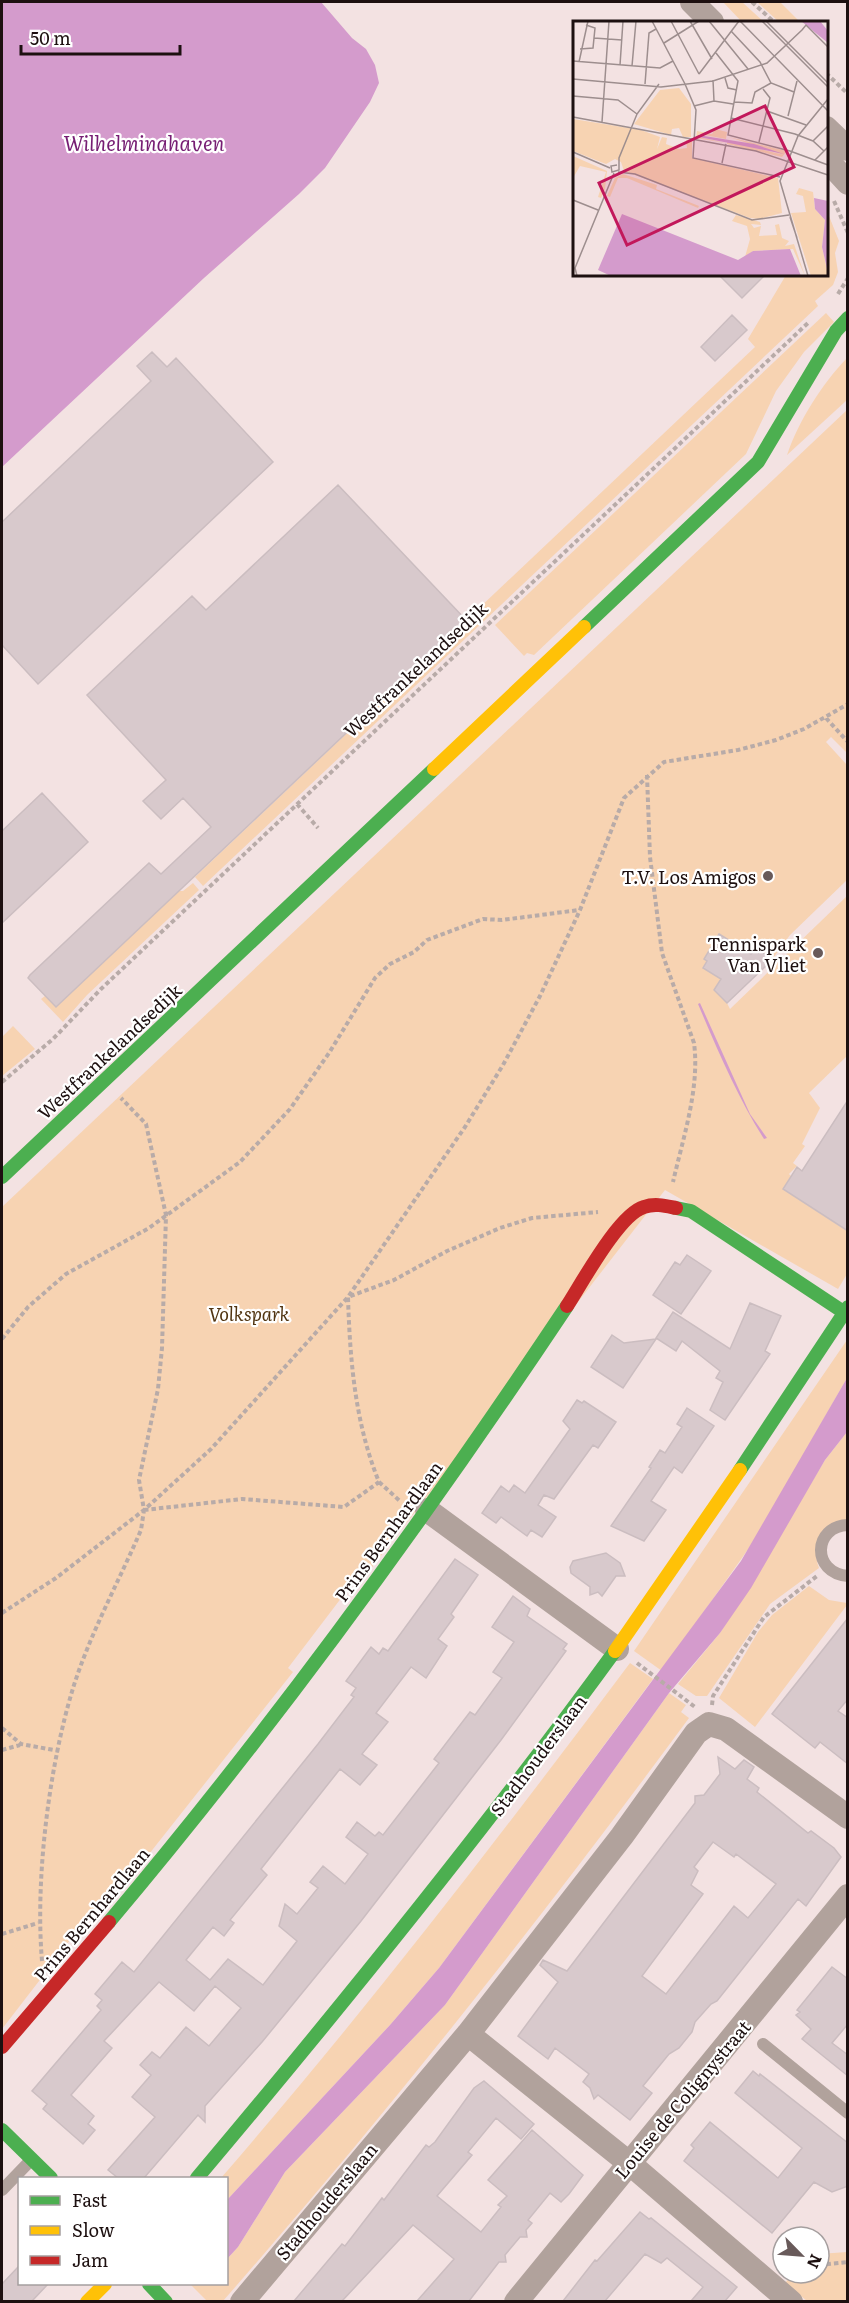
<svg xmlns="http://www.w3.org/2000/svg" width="849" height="2303" viewBox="0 0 849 2303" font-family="Literata,serif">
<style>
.green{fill:#f7d3b2}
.water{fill:#d49bcc}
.building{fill:#d8c9cc;stroke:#cbbdc0;stroke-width:1.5;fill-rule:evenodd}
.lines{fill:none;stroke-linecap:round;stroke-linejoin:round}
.path{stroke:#b8aba8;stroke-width:4;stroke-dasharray:4.5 3;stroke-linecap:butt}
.lane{stroke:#b1a29c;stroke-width:12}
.street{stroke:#b1a29c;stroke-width:24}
.fast{stroke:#4caf50;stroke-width:14}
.slow{stroke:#ffc107;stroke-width:14}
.jam{stroke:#c62828;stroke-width:14}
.poi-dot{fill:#685a5a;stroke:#fff;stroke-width:2}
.labels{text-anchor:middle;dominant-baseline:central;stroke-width:4.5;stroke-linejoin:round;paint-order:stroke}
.street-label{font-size:18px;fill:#1d1010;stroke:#fff}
.poi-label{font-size:18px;fill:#1d1010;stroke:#fff;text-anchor:end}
.park-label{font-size:18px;font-style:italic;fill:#513512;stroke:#fff}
.water-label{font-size:20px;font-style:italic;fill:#761d73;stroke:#fff}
.inset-road{fill:none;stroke:#9d8e8e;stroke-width:1.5}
.view{fill:#c2185b;fill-opacity:0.15;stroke:#c2185b;stroke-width:3}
.inset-edge{fill:none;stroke:#1d1010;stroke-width:3}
</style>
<rect width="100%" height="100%" fill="#f3e2e2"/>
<path class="green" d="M723 2H742L764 22H742Z
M757 2H780L800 22H779Z
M827 211 839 241 835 253 838 272 833 285 815 301 818 306 203 886 195 877 755 347 748 339 786 275 826 274Z
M826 313 834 322 804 352 776 391 746 454 534 655 527 653 524 656 495 625Z
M847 358V400L787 455C799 420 822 384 847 358Z
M847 410V753L831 737 826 742 847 765V880L790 935 771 961 727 1003 730 1009 847 896V1056L809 1093 820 1108 802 1144 805 1146 793 1163 797 1166 789 1174 791 1176 783 1189 847 1231V1274L838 1289 665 1190 366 1575 361 1572 288 1668 293 1672 138 1868 133 1865 46 1969V1972L2 2029V1207Z
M193 883 199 890 87 995 63 1022 41 999 45 996 56 1007 179 891H183Z
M13 1026 35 1049 2 1076V1037Z
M847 1340V1378L756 1538 662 1671 634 1651Z
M847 1432V1521C822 1524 810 1543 819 1568L770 1604 707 1696H696L678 1684 720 1633 825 1460Z
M809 1586 829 1600 847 1603V1605L755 1727 719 1698 758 1632 772 1615Z
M630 1663 653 1679 439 1968 390 2025 227 2200 226 2178H221C365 2012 498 1839 630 1663Z
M669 1693 686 1705 681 1712 689 1718C541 1919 387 2114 223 2301H207L190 2284H226L227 2259 238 2247 285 2172 445 2005Z
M847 2252V2301H807L785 2283 792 2275 790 2273H819V2254Z"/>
<path class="water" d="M2 2H321L352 38 366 49 375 65 379 83 370 102 325 168 299 194 204 278 2 467Z
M700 1003 750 1114 767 1138 764 1139C737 1096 718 1051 698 1004Z
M847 1378V1432L825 1460 751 1588 720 1633 669 1693 445 2005 285 2172 238 2247 227 2259V2200L390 2025 439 1968 741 1561Z"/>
<path class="building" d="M718 274H766L742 298Z
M732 315 747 330 715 361 701 347Z
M152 352 167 367 176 358 273 462 38 684 2 645V522L151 381 137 366Z
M338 485 466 620 56 1007 28 978 30 975 149 863 161 874 211 827 183 798 161 819 143 801 166 780 87 695 192 596 206 610Z
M42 793 88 842 2 923V831Z
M719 934 751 954 758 947 771 961 727 1003 714 990 721 979 703 968 707 961 704 959Z
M848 1100V1231L783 1189 797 1167 802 1171Z
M687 1255 711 1271 681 1314 653 1295 675 1262 680 1265Z
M750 1303 781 1316 765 1351 770 1354 725 1420 710 1410 723 1382 716 1378 720 1371 682 1341 676 1351 656 1338 673 1312 730 1349Z
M612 1335 624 1343 656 1339 623 1388 591 1367Z
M577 1400 582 1403 584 1401 616 1422 598 1448 593 1445 554 1499 544 1495 538 1505 556 1517 542 1537 531 1530 527 1536 501 1517 496 1523 482 1513 501 1486 509 1492 514 1485 525 1493 570 1429 563 1421Z
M687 1408 714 1426 682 1473 674 1467 651 1501 666 1510 644 1541 611 1526 651 1468 649 1467 660 1450 665 1453 682 1427 677 1424Z
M606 1553 620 1563 625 1576H616L602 1596 598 1592 590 1595V1587L571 1573 570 1567 573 1561Z
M455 1559 478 1575 451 1614 454 1617 438 1639 447 1646 426 1678 411 1667 376 1713 388 1722 362 1754 377 1765 360 1785 340 1769 261 1869 267 1875 230 1920 234 1923 224 1936 213 1927 186 1960 210 1980 228 1959 263 1985 297 1941 279 1926 285 1904 297 1914 318 1888 310 1882 323 1866 345 1884 368 1854 346 1837 357 1822 375 1836 379 1832 383 1835 439 1763 434 1759 470 1712 475 1715 502 1678 493 1672 514 1642 492 1627 513 1596 530 1609 527 1616 567 1644 563 1649 566 1651 501 1740 361 1921 262 2042 205 2106V2122L198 2115 144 2178H118L108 2170 155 2117 132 2097 151 2075 140 2065 152 2052 160 2058 186 2027 209 2046 241 2008 215 1986 194 2011 159 1982 104 2041 112 2048 71 2095 94 2116 88 2124 95 2130 83 2144 43 2109 47 2104 32 2091 101 2010 97 2006 102 2000 95 1994 122 1962 134 1972 318 1744 354 1697 351 1695 356 1688 346 1681 371 1647 379 1654 383 1648 388 1651Z
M848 1618V1699L838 1711 848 1718V1764L820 1742 815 1748 772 1714Z
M718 1757 735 1769 744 1760 754 1767 747 1779 759 1788 757 1792 808 1833 811 1831 834 1848 841 1857 806 1906 798 1899 717 2001 711 2004 695 2022 692 2032 679 2048 669 2054 643 2086 652 2093 630 2120 598 2095 594 2099 590 2088 583 2082 589 2074 555 2048 548 2059 518 2036 558 1982 540 1965 543 1960 567 1971 695 1803V1796L704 1795 720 1774ZM713 1842 734 1857 736 1854 776 1884 748 1918 734 1906 666 1994 642 1976 703 1894 691 1885 698 1871 694 1867Z
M832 1967 848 1979V2024L832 2043 848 2055V2076L802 2039 811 2029 796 2015 800 2012 797 2010Z
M753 2071 759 2076 760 2074 848 2143V2186L832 2192 814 2182 772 2233 684 2161 694 2148 691 2145 710 2122 778 2178 802 2148 735 2093Z
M484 2081 534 2124 521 2139 496 2118 468 2152 472 2155 437 2196 481 2232 501 2207 498 2205 507 2196 488 2180 532 2130 583 2175 569 2194 561 2202 550 2193 528 2220 532 2223 526 2230 527 2237H520L505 2255 506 2262H499L469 2301H417L454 2259 413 2225 342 2301H294L342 2244 345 2246 382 2198 384 2200 426 2145 429 2147 435 2142 474 2088Z
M640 2212 649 2219 651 2218 737 2287 725 2301H691L703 2287 667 2258 661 2263 645 2254 605 2301H563L595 2260 597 2261Z
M20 2265V2283H49L32 2301H2V2284Z"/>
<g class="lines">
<path class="path" d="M752 2 774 22
M826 73 848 94
M834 201 848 233
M838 294 848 278
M826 718 848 742
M647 775 650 857 662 953 694 1043C700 1088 683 1138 673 1182
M297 804 318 828
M2 1082 53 1039 101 989 809 322
M2 1339 28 1307 66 1274 149 1228 240 1162 290 1109 329 1053 375 978 390 964 414 952 427 940 483 919 502 920 579 910
M379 1482 401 1502
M144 1510 242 1499 344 1507 379 1482C355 1423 350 1361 348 1297L394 1280 447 1251 500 1228 532 1218 598 1212
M2 1613 56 1578 144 1510 211 1449 348 1297 465 1127 503 1065 540 996 580 910 624 798 664 762 738 750 776 740 804 729 848 704
M637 1663 695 1707
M712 1705 713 1696 764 1617 817 1576
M2 1728 21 1744 59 1751
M2 1750 20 1745
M2 1934 38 1923
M42 1961C35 1879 49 1765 74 1685 91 1632 119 1581 141 1530L144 1510 139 1480 158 1389 162 1348 166 1215 146 1124 121 1098
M819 2265 848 2262"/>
<path class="lane" d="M848 1525C813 1526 811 1573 848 1576
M763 2044 848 2113
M2 2190 32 2159"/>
<path class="street" d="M692 2 712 22
M826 128 848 149
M826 159 848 183
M427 1510 617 1649
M468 2034 629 2163 791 2302
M242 2302 468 2034 622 1836 696 1733 709 1724 726 1729 848 1817
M516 2302 848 1896"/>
<path class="fast" d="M584 627 758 462 836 331 848 318
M2 1177 434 769
M676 1208 691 1211 848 1315
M740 1470 848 1307
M109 1922C274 1726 425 1519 567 1306
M2 2130 51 2178
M197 2178C342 2006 483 1832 615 1651
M149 2284 166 2302"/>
<path class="slow" d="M434 769 584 627
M615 1651 740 1470
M87 2302 105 2284"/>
<path class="jam" d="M567 1306C582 1283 619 1214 644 1207 655 1203 666 1206 676 1208
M2 2047 109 1922"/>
</g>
<g class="poi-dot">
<circle cx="768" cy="876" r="6"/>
<circle cx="818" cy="953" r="6"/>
</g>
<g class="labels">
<g class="street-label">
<text transform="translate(415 669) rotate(-43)">Westfrankelandsedijk</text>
<text transform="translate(109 1051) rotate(-43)">Westfrankelandsedijk</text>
<text transform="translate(388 1531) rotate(-54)">Prins Bernhardlaan</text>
<text transform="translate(538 1755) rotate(-53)">Stadhouderslaan</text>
<text transform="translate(91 1914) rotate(-50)">Prins Bernhardlaan</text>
<text transform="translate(682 2099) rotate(-50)">Louise de Colignystraat</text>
<text transform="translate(326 2201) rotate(-50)">Stadhouderslaan</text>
</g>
<g class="poi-label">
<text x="756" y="876">T.V. Los Amigos</text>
<text x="806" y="943">Tennispark<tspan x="806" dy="21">Van Vliet</tspan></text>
</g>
<g class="park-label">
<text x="249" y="1313">Volkspark</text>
</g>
<g class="water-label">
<text x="144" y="142">Wilhelminahaven</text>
</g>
</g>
<g transform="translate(573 21)">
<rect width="255" height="255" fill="#f3e2e2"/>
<path d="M106 67 118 83V116H110L106 107 99 108 98 114 61 103 87 69ZM0 98 68 109 87 116 84 128 89 116 94 117 93 123 106 128 114 127 113 119 119 120V137L205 157 209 192 186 198 177 197 51 150 48 141 42 138 33 143 0 130ZM142 108 154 111 153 118 126 113V116L153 122 123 117 124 110 139 113ZM156 116 214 130 209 136 154 123V120L211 134ZM0 135 34 150 32 168 28 177 25 176 33 151 7 145 0 157ZM50 153 84 164 83 168 126 185 125 187 54 157H45L37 176 34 175 42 157ZM226 167 240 171 242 188 252 199 249 226 255 253 251 255H238L218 192 233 191 230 175 223 173ZM163 194 187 201 188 204 178 203 181 207 188 205 186 215 204 214 202 204 206 203 209 217 216 220 212 225 221 223 232 255 220 228 180 230 172 236 177 218 174 205 159 200Z" fill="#f7d3b2"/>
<path d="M228 0H247L255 10V22ZM125 114 181 123 211 133 126 116ZM241 177 255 180V252L249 226 252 199 242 188ZM49 193 165 239 180 230 217 228 228 255H38L25 249Z" fill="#d49bcc"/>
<path class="inset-road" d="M79 0 112 63M98 0 126 53M117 0 139 38M136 0 175 48M167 0 255 90M189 0 255 66M193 0 255 62M229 9 233 4 255 26M158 10 187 41 198 62 221 71M21 17 49 19M91 22 126 0M7 28 20 27 22 7 13 4M143 32 165 60 155 114 217 130 255 144M0 40 87 47 100 40M6 41 15 0M47 44 50 0M59 45 63 0M126 53 166 0M152 57 155 67 164 69M0 58 88 66 140 60 194 42 229 9M140 59 141 80M72 63 76 12 83 8M112 63 123 89 120 137 207 156M0 75 45 79 64 93M161 81 179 82 182 71 198 62M121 85 141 80 160 83M194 90 233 104M215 95 224 60M0 96 183 130 255 154M158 97 222 113 240 120 251 130M29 101 36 0M240 120 255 105M186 121 197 77 190 68M0 131 37 147M242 139 255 126M149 142 153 123M44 144 38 145 39 151 46 149V137L64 93 86 63M45 151 62 153 179 199 216 194M0 179 25 189M217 196 224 217M4 255 2 247 41 152M235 255 207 160 225 115 255 78"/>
<path class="view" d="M192 85 221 146 54 224 26 162Z"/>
<rect width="255" height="255" class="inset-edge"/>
</g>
<rect width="849" height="2303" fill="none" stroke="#1d1010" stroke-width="6"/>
<rect x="18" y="2177" width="210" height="108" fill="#ffffff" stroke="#a59f9f" stroke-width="1.5"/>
<rect x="30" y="2196" width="30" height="9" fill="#4caf50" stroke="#a59f9f" stroke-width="1.5"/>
<text x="72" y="2207" font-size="18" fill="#1d1010">Fast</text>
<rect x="30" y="2226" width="30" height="9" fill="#ffc107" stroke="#a59f9f" stroke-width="1.5"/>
<text x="72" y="2237" font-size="18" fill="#1d1010">Slow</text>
<rect x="30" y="2256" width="30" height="9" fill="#c62828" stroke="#a59f9f" stroke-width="1.5"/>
<text x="72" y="2267" font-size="18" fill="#1d1010">Jam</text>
<g transform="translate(801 2255) rotate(115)"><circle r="28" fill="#ffffff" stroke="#a59f9f" stroke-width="1.5"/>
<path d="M0-4.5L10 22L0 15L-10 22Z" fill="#685a5a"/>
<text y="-9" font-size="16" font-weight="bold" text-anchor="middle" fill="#1d1010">N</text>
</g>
<path d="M21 45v9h159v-9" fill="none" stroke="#1d1010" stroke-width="3"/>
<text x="30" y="45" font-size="18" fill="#1d1010" stroke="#ffffff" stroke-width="4.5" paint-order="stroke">50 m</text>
</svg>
